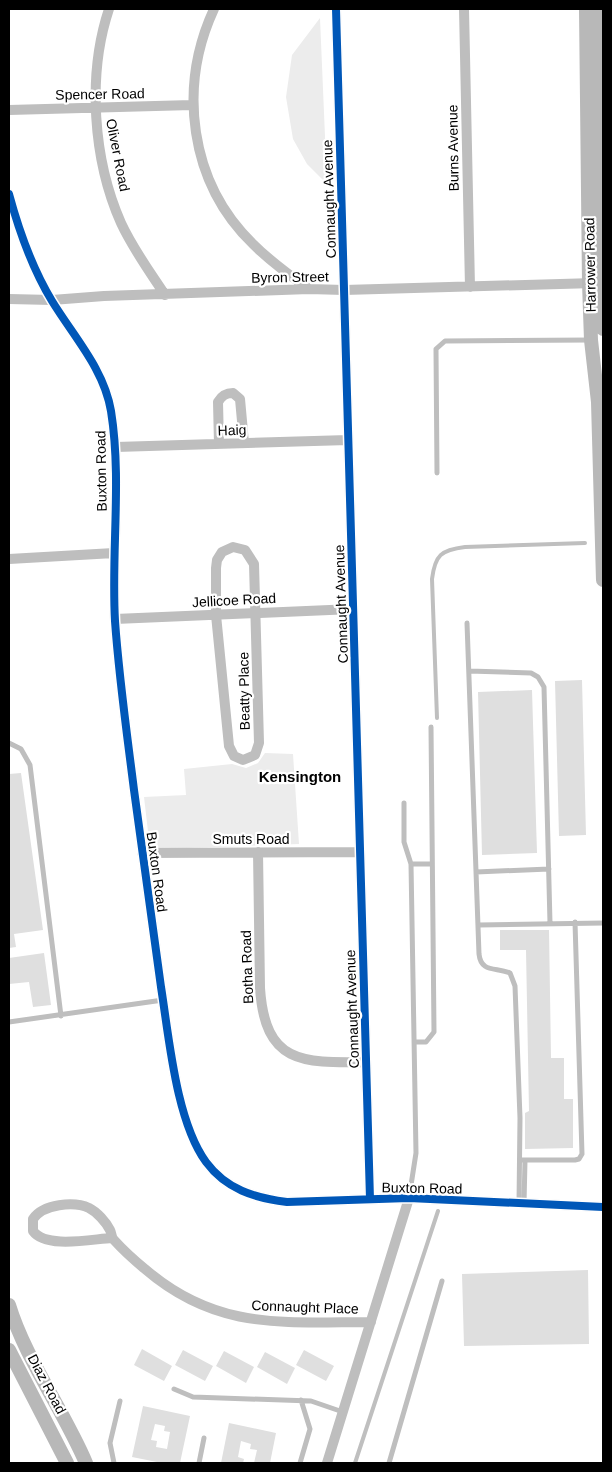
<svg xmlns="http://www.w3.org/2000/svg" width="612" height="1472" viewBox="0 0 612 1472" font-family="Arial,sans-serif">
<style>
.green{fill:#ececec}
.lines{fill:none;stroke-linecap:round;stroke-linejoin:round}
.stream{stroke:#bfbfbf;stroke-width:4}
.building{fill:#dfdfdf;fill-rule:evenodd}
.lane{stroke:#bebebe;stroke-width:5}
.street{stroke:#bebebe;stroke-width:10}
.secondary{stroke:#b8b8b8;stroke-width:14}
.cycleway-casing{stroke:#fff;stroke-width:11}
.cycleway{stroke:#0057b8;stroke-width:8}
.labels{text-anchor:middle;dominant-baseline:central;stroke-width:4.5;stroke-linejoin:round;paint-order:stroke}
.street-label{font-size:14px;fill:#000;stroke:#fff}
.neighbourhood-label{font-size:15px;font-weight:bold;fill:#000;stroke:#fff}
</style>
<rect width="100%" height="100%" fill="#fff"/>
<path class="green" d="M320 18 327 184 307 164 293 139 286 97 292 55Z
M265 753 293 754 299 844 158 849 149 840 144 797 186 795 184 769 232 764 246 768 258 763Z"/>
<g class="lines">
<path class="stream" d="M437 718 432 579C435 555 441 550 465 547L585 543
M355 1463 438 1211"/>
</g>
<path class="building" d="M582 680 586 835 559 836 555 681Z
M532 690 537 853 482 855 478 692Z
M21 773 43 930 14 934 16 947 9 948V774Z
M500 930H549L551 1058H564V1099H573V1148L525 1149V1113L529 1111 526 950H500Z
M44 953 51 1005 33 1007 29 982 9 984V958Z
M588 1270 589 1344 464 1346 462 1274Z
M142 1349 172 1366 164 1381 134 1365Z
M183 1350 213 1366 205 1381 175 1365Z
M304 1350 334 1366 326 1381 296 1365Z
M224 1351 254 1367 246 1383 216 1366Z
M265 1352 295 1368 287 1384 257 1367Z
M143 1406 190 1416 180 1463H162L132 1457ZM155 1424 165 1426 164 1431 170 1432 167 1449 156 1447 157 1441 151 1440Z
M229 1423 276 1433 270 1463H254L257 1450 250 1449 251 1444 241 1441 238 1457 244 1459 243 1463H221Z"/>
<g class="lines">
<path class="lane" d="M437 473 436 349 445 341 591 340
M467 623 479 954C481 973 496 967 510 973L515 986 520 1118 519 1203
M469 671 531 673 538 677 544 687 550 923
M9 743 21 749 30 765 61 1016
M404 803V842L411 864 416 1153 409 1198
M411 864H431
M476 872 549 869
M479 925 603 923
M9 1022 163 1000
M414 1042H426L434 1032 431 727
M520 1160H575L579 1159 582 1154 575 922
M524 1204 525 1160
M174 1389 193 1397 311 1401 343 1412
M114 1463 110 1443 120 1401
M199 1463 204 1438
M300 1463 310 1429 301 1400
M389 1463 442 1281"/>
<path class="street" d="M109 9C87 75 93 160 121 223 133 249 150 272 165 295
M214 9C178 87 189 182 253 244 270 261 289 275 309 289
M336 9 370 1199
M464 9 470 287
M9 110 192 105
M9 194C19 231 32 268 52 301 74 337 104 369 111 411 122 480 111 551 115 621 119 678 127 734 134 790 143 856 152 921 161 987 169 1037 176 1121 206 1162 226 1189 254 1198 287 1202L409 1198 603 1207
M9 299 52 300 104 296 309 289 344 290 595 283
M219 444 218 402C222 395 226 393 233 393L240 399 244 443
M116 447 348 440
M233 547 245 550 254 564 259 743 255 755 243 760 234 756 229 746 216 615V568L217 560 222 552Z
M9 559 114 553
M115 619 353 609
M258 852 260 988C265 1064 302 1063 366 1062
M142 853 360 852
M112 1238C92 1239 46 1249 33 1231V1219C43 1204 74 1201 89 1208 97 1212 106 1222 110 1230 112 1234 111 1237 114 1240 124 1251 134 1260 145 1269 217 1331 283 1322 371 1322
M327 1463 409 1198"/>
<path class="secondary" d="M586 9 589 283 591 340 598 402 603 580
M596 9 595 45 603 329
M9 1305C25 1358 64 1411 86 1463
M9 1350 67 1463"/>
<defs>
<path id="cycleway" d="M336 9 370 1199
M9 194C19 231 32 268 52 301 74 337 104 369 111 411 122 480 111 551 115 621 119 678 127 734 134 790 143 856 152 921 161 987 169 1037 176 1121 206 1162 226 1189 254 1198 287 1202L409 1198 603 1207"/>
</defs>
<use href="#cycleway" class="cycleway-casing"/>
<use href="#cycleway" class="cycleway"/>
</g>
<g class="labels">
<g class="street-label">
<text transform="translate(100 94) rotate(-1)">Spencer Road</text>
<text transform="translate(453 148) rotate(-91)">Burns Avenue</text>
<text transform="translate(118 155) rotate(79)">Oliver Road</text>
<text transform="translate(329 199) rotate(-92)">Connaught Avenue</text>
<text transform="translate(590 265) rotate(-91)">Harrower Road</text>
<text transform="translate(290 277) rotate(-1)">Byron Street</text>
<text transform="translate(232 430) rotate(-2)">Haig</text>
<text transform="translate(101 471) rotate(-91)">Buxton Road</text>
<text transform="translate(234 600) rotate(-3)">Jellicoe Road</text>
<text transform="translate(341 604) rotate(-92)">Connaught Avenue</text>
<text transform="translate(244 691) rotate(-91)">Beatty Place</text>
<text x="251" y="839">Smuts Road</text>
<text transform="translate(157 872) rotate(82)">Buxton Road</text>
<text transform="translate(247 967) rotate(-92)">Botha Road</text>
<text transform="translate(352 1009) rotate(-92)">Connaught Avenue</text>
<text transform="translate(422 1188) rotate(1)">Buxton Road</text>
<text transform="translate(305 1307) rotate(2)">Connaught Place</text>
<text transform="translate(47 1384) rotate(62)">Diaz Road</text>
</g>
<g class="neighbourhood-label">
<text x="300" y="776">Kensington</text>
</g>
</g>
<rect width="612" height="1472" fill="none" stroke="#000000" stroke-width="20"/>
</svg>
